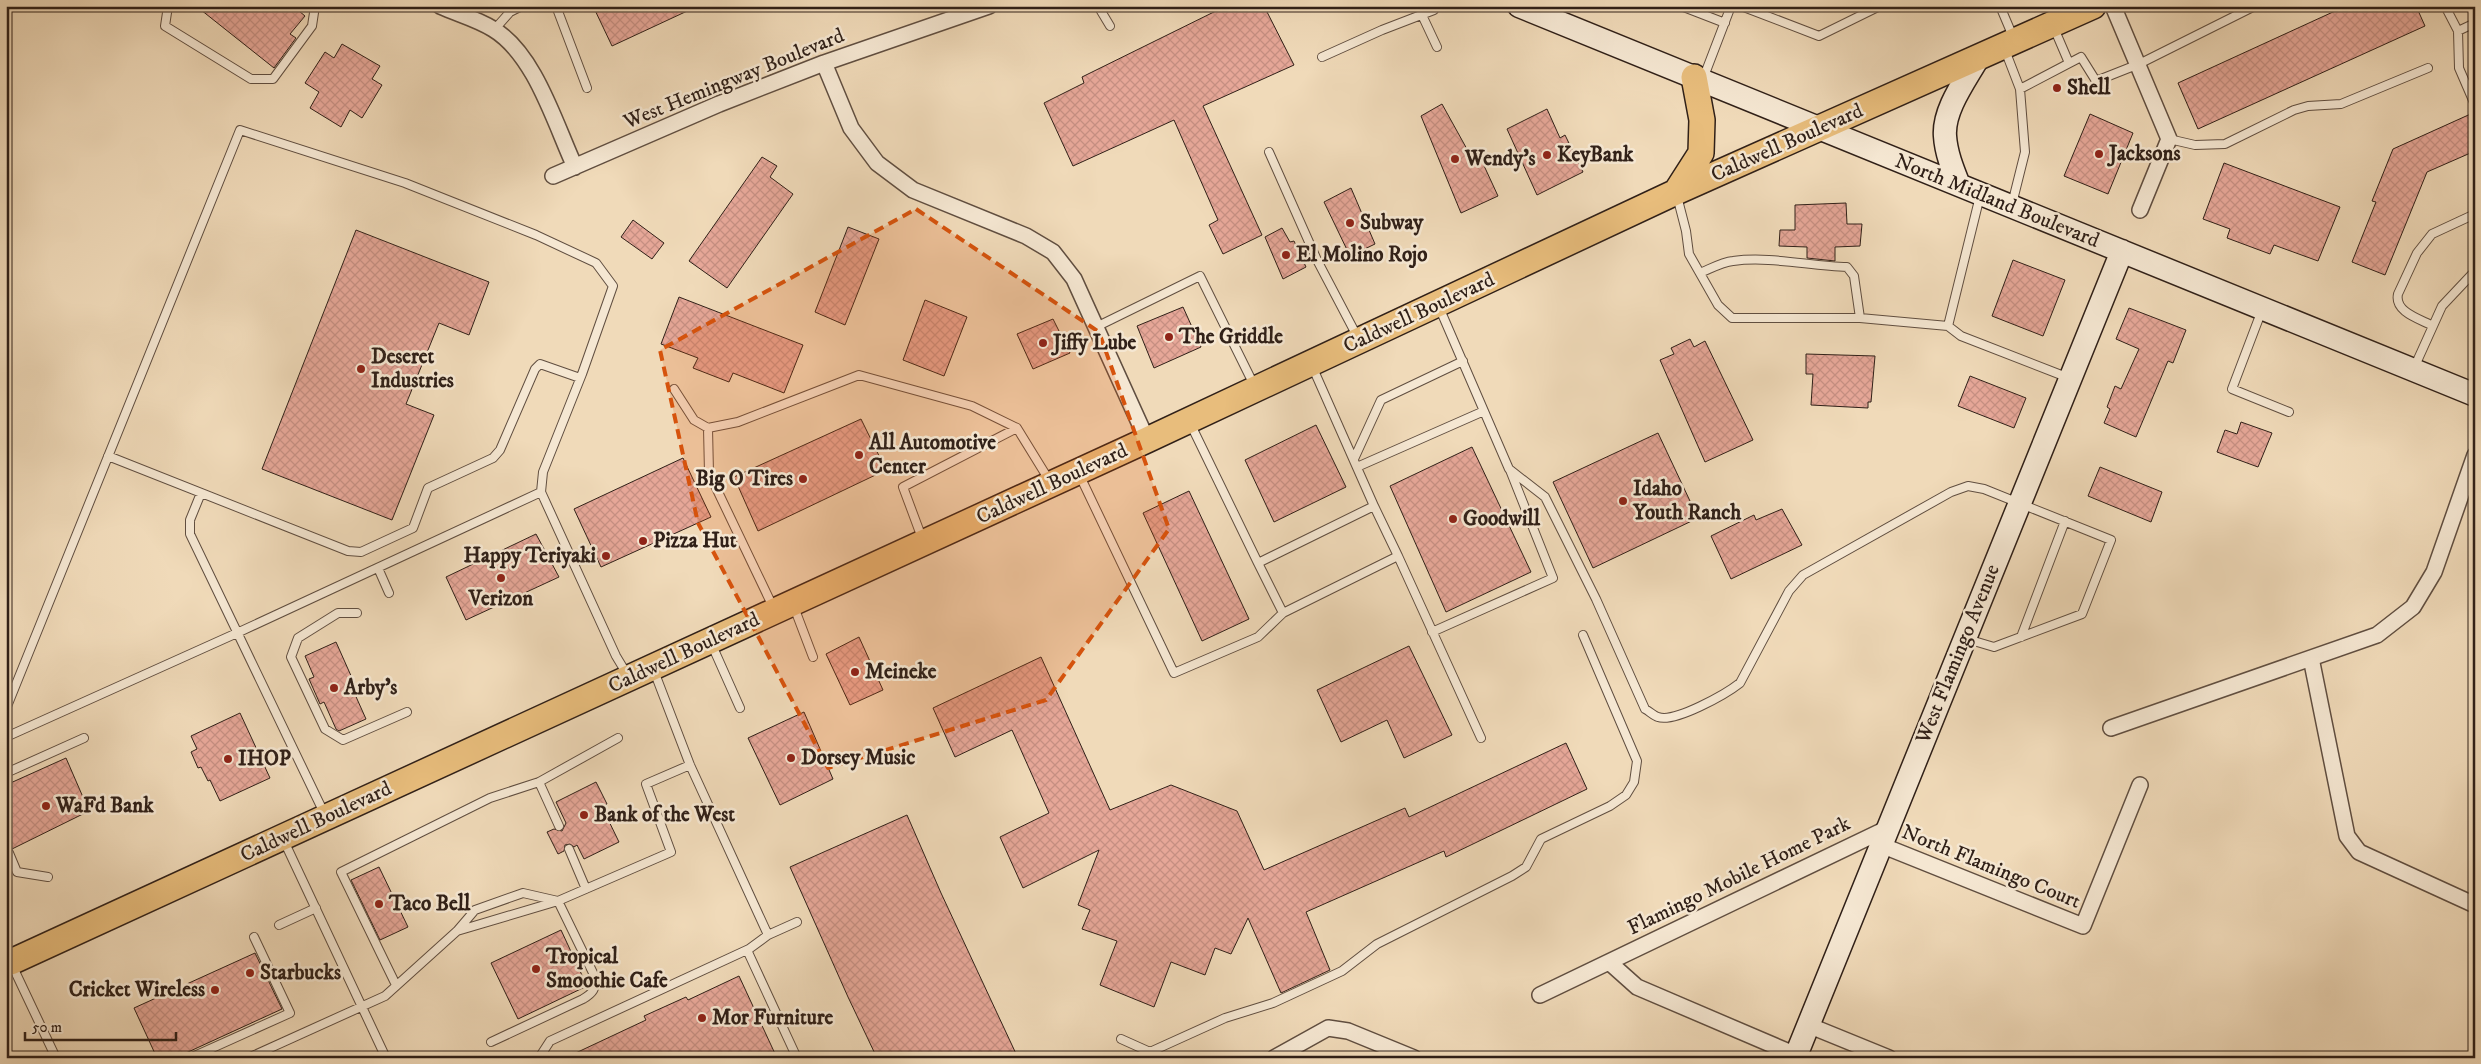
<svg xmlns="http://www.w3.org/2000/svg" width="2481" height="1064" viewBox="0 0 2481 1064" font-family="'IM FELL DW Pica',serif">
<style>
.building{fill:url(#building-cross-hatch);stroke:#302018}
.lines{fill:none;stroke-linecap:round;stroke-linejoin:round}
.lane-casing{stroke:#604e40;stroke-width:10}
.street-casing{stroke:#604e40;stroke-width:18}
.secondary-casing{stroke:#302018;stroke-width:25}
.primary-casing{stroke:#302018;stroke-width:28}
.lane{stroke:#f5e7d2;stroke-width:8}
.street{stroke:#f5e7d2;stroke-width:15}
.secondary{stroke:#f5e7d2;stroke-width:22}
.primary{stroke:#e8bd7c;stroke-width:25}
.marked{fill:#d6530d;fill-opacity:0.2;stroke:#d6530d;stroke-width:4;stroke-dasharray:10 6;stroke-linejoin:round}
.poi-dot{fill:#8f2418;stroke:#f5e7d2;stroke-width:2}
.labels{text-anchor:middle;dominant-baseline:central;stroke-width:5;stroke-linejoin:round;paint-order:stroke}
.street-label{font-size:21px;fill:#302018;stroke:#f5e7d2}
.poi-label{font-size:21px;font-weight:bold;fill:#302018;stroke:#f5e7d2;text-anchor:start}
</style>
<defs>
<pattern id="building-cross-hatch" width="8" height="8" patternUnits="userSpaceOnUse" patternTransform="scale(1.25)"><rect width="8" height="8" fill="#e6a798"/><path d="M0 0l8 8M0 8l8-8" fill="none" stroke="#c68f82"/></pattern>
</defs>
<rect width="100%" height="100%" fill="#f0dab9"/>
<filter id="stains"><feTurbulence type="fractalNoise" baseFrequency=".004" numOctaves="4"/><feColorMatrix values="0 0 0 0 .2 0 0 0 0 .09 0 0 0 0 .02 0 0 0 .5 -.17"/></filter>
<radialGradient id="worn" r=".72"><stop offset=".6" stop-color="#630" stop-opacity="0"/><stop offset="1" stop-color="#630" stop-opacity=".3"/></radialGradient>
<path class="building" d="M196 6H293L305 16 290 34 296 38 274 68Z
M593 6H698L612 46Z
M1226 6H1264L1294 65 1203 106 1262 235 1223 254 1209 225 1218 220 1174 120 1073 166 1044 103 1084 83 1082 77Z
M2346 6H2416L2425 26 2198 129 2178 83Z
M342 44 380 66 372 79 382 85 362 118 350 110 341 127 310 108 319 92 305 83 325 52 334 58Z
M1442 104 1473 160 1480 157 1498 196 1461 213 1421 116Z
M1547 109 1560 138 1565 135 1583 172 1537 195 1507 129Z
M2475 112V151L2427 172 2385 275 2352 262 2376 202 2372 201 2393 149Z
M2090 114 2133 133 2108 194 2064 176Z
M762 157 777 166 770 177 793 194 727 288 689 261Z
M2224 163 2340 207 2318 261 2274 245 2270 254 2227 238 2230 229 2203 219Z
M1351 188 1375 244 1350 256 1324 202Z
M1846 203 1847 224H1862L1860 246 1835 247V261L1807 258V247L1779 246 1780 230H1795V205Z
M633 220 664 243 652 259 621 237Z
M848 227 879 239 845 325 815 312Z
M1282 228 1290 242 1294 241 1306 267 1283 279 1265 237Z
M356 230 489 282 469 335 439 323 406 404 434 415 392 520 262 469Z
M2013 260 2065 280 2043 336 1992 316Z
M679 297 803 345 784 393 733 373 729 382 693 368 698 358 661 344Z
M925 300 967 317 944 376 903 360Z
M1183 307 1201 347 1154 368 1137 326Z
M2129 308 2186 330 2173 363 2168 361 2136 437 2104 423 2110 409 2107 407 2115 386 2121 389 2139 349 2116 339Z
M1053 319 1070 353 1033 369 1017 334Z
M1690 339 1694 347 1705 341 1753 440 1705 462 1660 360 1674 354 1671 348Z
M1806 354 1875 356 1871 402H1868V408L1811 405 1813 374H1806Z
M1970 376 2026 398 2014 428 1958 406Z
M861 419 886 470 758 531 734 477Z
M2241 422 2272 433 2258 467 2217 452 2225 430 2237 434Z
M1316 425 1346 487 1274 522 1245 460Z
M1658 433 1698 518 1593 568 1553 482Z
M1472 447 1531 572 1446 612 1390 486Z
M683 458 711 517 601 567 574 509Z
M2100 467 2162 492 2151 522 2088 496Z
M1189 491 1249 619 1202 641 1143 513Z
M1782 509 1802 545 1731 579 1711 536 1754 515 1756 520Z
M536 534 559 577 466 620 446 577Z
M859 637 883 690 850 705 826 654Z
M336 642 356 687 353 690 366 719 339 731 336 729 324 702 320 704 309 679 314 677 305 656Z
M1409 646 1452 735 1404 758 1387 720 1341 742 1317 690Z
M1041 657 1110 810 1171 785 1237 811 1264 870 1405 808 1409 817 1566 743 1587 789 1446 857 1444 851 1306 912 1330 970 1281 993 1248 918 1231 954 1215 948 1205 975 1171 962 1154 1007 1100 985 1117 941 1082 929 1090 910 1078 905 1099 850 1023 888 1000 837 1049 813 1012 730 955 757 933 708Z
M804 712 833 779 780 805 748 738Z
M240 713 270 778 220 801 210 780 208 781 201 767 198 768 191 752 197 749 191 736Z
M66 758 89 811 12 849 6 848V785Z
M596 782 607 804 602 807 619 842 584 859 577 845 574 847 570 844 565 845 564 851 558 854 547 832 554 829 562 831 566 823 556 802Z
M907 815 941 893 1018 1058H877L848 997 790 867Z
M379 867 408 927 380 940 351 880Z
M561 930 587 986 518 1019 491 963Z
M255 953 282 1009 175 1058H157L134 1008Z
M739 976 777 1058H565L646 1020 644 1016 686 997 688 1000Z"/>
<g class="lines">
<defs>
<path id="lane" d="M168 6 165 26 251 79H273L312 26 315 6
M556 6 587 88
M1098 6 1110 26
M1681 6 1725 23
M1741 6 1819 36 1880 6
M2000 6 2014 39
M2445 6 2458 31 2475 23
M1422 15 1437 47
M2054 28 2069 63
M494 30 510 12 522 6
M2458 31 2459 68 2475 105
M2005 50 2020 89 2081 57 2096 81 2139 64 2255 6
M1322 57 1382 30 1434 10 1436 6
M1703 79 1731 6
M2169 139 2195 145 2225 144 2294 110 2308 106 2341 104 2428 68
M1269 152 1317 260 1358 338
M1677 196 1686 231 1689 254 1718 305 1732 318H1860L1948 326
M1980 196 1948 326 1961 336 2069 378
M2012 204 2025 152 2020 89
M1700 273C1710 269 1722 262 1733 261 1770 256 1810 266 1847 267L1854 276 1860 318
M1439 307 1509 469 1545 497 1596 599 1645 709C1649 711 1654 716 1658 717 1675 723 1726 694 1740 683L1789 591 1803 575 1951 492 1968 486 1984 489 2111 540 2082 614 1994 647 1967 639
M2262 310 2232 389 2289 412
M2433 326C2420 319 2394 312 2398 294L2417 253 2432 234 2475 214
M1096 327 1200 276 1254 385
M2414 368 2442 306 2475 271
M674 389 694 420 708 428 738 422 859 375 972 406 1017 428 1049 480
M1190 423 1258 563 1374 506 1312 366
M708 428 709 473 774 609
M108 456 348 551 361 552 413 528 428 488 493 458 500 450 535 369 540 364 580 378
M1354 459 1381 400 1463 361
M1357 467 1484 411
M1079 474 1174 673 1258 637 1283 613 1398 556 1481 738
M541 492 616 656 628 676
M201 493 190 520V534L325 815
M1374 506 1398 556
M922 538 903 487 1017 428
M1258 563 1283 613
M378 568 389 593
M794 607 813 657
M357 613H338L298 638 291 657 325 729 343 740 407 712
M1432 632 1553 578 1510 470
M2021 637 2065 521
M711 643 740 708
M654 671 690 765 768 935
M6 709 240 130 405 183 536 235 596 263 613 286 582 374 543 472 541 492 237 633 6 737
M6 773 84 738
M539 782 559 826
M284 841 386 1058
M569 849 586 889
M9 853 17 872 48 877
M279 925 316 908
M457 931 558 901 671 852 646 784 690 765
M747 950 797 1058
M12 965 56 1058
M396 985 341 872 490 798 539 782 618 738
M1121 1039 1150 1052 1225 1018 1273 1003 1342 971 1377 944 1512 876 1526 867 1541 839 1610 806 1626 795 1634 782 1637 761 1583 635
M491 1042 583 999C593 993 596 989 595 977L558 901
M190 1058 290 1013 254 937
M248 1058 385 996 457 931 475 910 523 893 558 901
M539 1058 550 1041 749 949 768 935 797 922"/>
<path id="street" d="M440 6C458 14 477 19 493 29 535 54 555 124 575 167
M2113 6 2169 139 2140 210
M824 63 851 128 877 163 913 190 1026 236 1053 252 1074 279 1147 440
M553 176 719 104 824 63 989 6
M2311 658 2347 836 2359 852 2475 905
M2111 728 2377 635 2413 607 2434 572 2475 455
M1881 845 2083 926 2140 785
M1609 962 1637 987 1796 1055
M1540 995 1888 828
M1808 1025 1889 1058
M1274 1058 1328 1028 1348 1031 1414 1058"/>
<path id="secondary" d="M1519 6 2475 395
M1959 185C1953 170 1946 153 1945 136 1943 110 1965 81 1978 58
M1795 1058 2122 251"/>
<path id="primary" d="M1676 192 1701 153 1702 120 1694 77
M6 961 11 962 1147 440 1676 192 2093 6"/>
</defs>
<use href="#lane" class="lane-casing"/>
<use href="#street" class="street-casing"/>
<use href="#secondary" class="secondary-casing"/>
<use href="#primary" class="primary-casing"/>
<use href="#lane" class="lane"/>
<use href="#street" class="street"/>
<use href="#secondary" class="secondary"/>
<use href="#primary" class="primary"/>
</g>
<path class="marked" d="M916 209 1099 332 1169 529 1046 700 828 768 698 523 660 350Z"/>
<g class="poi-dot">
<circle cx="2057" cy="88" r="5"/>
<circle cx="2099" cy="154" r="5"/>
<circle cx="1547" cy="155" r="5"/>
<circle cx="1455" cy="159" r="5"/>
<circle cx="1350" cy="223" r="5"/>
<circle cx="1286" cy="255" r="5"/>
<circle cx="1169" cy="337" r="5"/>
<circle cx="1043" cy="343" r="5"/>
<circle cx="361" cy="369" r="5"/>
<circle cx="859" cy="455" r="5"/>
<circle cx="803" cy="479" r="5"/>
<circle cx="1623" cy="501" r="5"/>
<circle cx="1453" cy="519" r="5"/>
<circle cx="643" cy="541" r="5"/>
<circle cx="606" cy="556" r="5"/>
<circle cx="501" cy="578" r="5"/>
<circle cx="855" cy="672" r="5"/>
<circle cx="334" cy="688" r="5"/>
<circle cx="791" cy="758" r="5"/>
<circle cx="228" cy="759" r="5"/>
<circle cx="46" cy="806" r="5"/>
<circle cx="584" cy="815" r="5"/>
<circle cx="379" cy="904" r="5"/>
<circle cx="536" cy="969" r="5"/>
<circle cx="250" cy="973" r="5"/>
<circle cx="215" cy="990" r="5"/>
<circle cx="702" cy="1018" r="5"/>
</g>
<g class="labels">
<g class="street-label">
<text transform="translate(734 79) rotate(-22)">West Hemingway Boulevard</text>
<text transform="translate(1787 143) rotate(-24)">Caldwell Boulevard</text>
<text transform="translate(1997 201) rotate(22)">North Midland Boulevard</text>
<text transform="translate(1419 313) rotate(-25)">Caldwell Boulevard</text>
<text transform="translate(1052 484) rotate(-25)">Caldwell Boulevard</text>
<text transform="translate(684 653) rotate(-25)">Caldwell Boulevard</text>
<text transform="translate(1958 654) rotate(-68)">West Flamingo Avenue</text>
<text transform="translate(316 822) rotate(-25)">Caldwell Boulevard</text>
<text transform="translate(1991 867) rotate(22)">North Flamingo Court</text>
<text transform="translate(1739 876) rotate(-26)">Flamingo Mobile Home Park</text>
</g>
<g class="poi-label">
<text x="2067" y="88">Shell</text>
<text x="2109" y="154">Jacksons</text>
<text x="1557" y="155">KeyBank</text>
<text x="1465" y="159">Wendy's</text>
<text x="1360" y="223">Subway</text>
<text x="1296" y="255">El Molino Rojo</text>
<text x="1179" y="337">The Griddle</text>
<text x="1053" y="343">Jiffy Lube</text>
<text x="371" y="357">Deseret<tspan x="371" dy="24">Industries</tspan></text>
<text x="869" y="443">All Automotive<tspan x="869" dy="24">Center</tspan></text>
<text x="793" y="479" text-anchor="end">Big O Tires</text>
<text x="1633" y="489">Idaho<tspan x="1633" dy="24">Youth Ranch</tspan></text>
<text x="1463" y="519">Goodwill</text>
<text x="653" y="541">Pizza Hut</text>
<text x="596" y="556" text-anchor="end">Happy Teriyaki</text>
<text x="501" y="599" text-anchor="middle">Verizon</text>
<text x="865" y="672">Meineke</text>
<text x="344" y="688">Arby's</text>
<text x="801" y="758">Dorsey Music</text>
<text x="238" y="759">IHOP</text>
<text x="56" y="806">WaFd Bank</text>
<text x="594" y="815">Bank of the West</text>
<text x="389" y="904">Taco Bell</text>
<text x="546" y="957">Tropical<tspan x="546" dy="24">Smoothie Cafe</tspan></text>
<text x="260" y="973">Starbucks</text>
<text x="205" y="990" text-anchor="end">Cricket Wireless</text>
<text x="712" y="1018">Mor Furniture</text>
</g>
</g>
<rect width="2481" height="1064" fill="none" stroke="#f0dab9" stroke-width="25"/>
<rect x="8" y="8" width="2466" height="1049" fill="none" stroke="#302018" stroke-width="2.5"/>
<rect x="12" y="12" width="2456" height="1039" fill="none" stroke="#302018"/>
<path d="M25 1032v8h151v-8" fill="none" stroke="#302018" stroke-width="2.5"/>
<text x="32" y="1032" font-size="15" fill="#302018" stroke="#f5e7d2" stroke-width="4" paint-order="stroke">50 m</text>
<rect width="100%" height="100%" filter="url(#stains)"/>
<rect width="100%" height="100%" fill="url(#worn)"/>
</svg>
